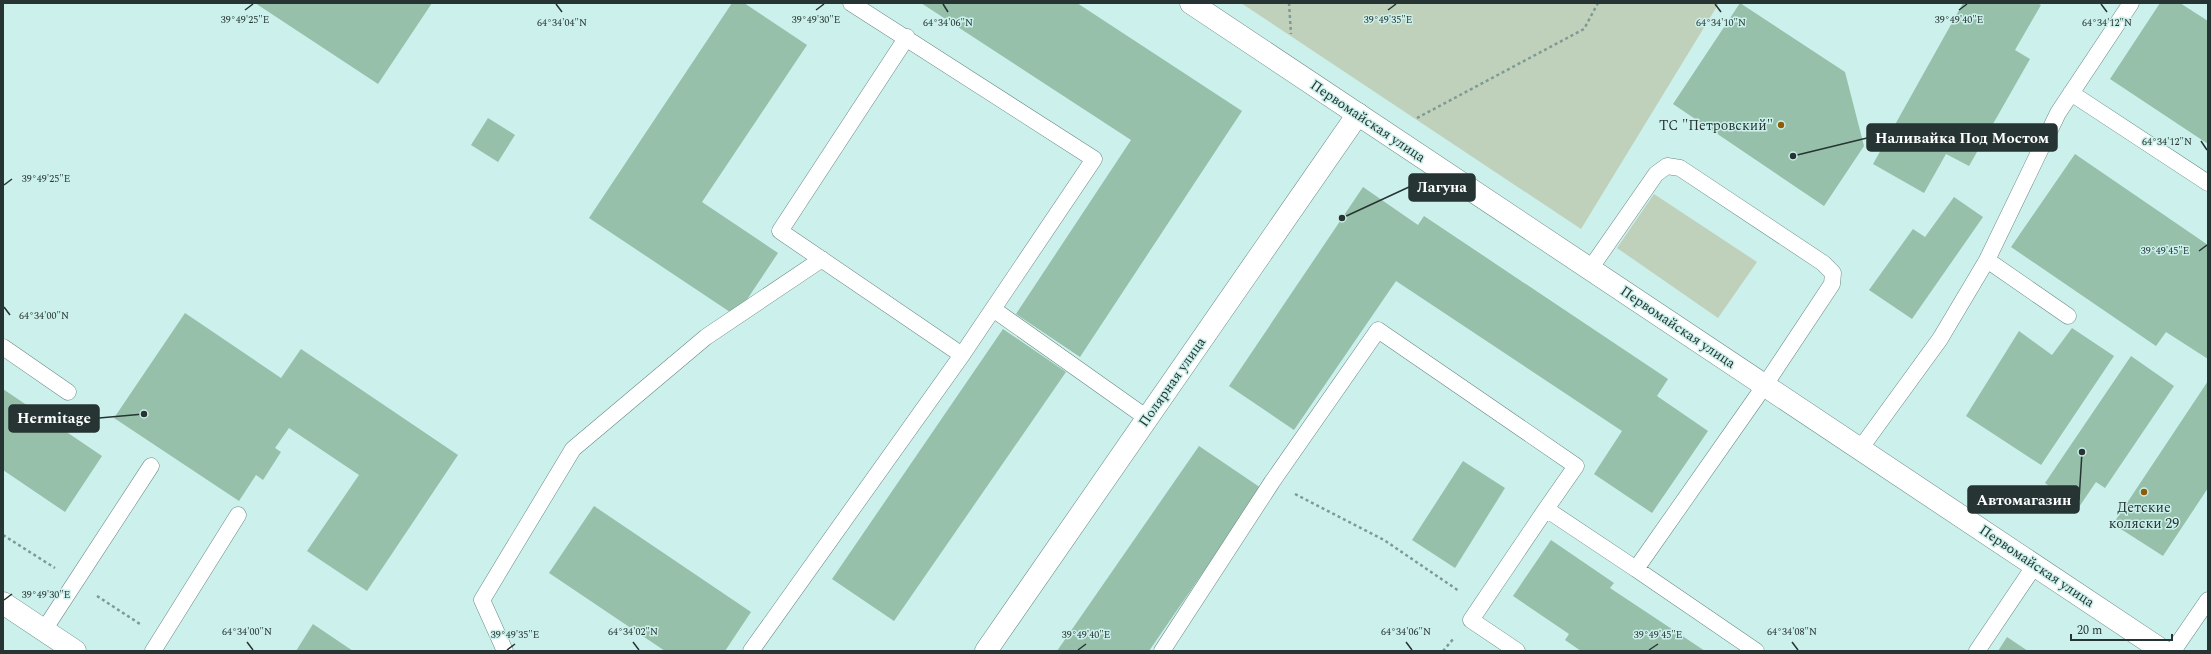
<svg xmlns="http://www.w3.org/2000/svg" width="2211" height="654" font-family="Spectral,serif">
<rect width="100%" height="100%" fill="#ccf0eb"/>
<path fill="#bfd1ba" d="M1241,3H1719L1581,229Z
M1654,194L1757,262L1718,318L1617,248Z"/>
<path fill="#96c0aa" d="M255,3H432L378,84Z
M732,3H744L807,45L702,202L778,253L736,316L589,218Z
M921,3H1077L1242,111L1080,357L1016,314L1131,140Z
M1740,3L1845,72L1864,146L1824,206L1673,104Z
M1963,3H2037L2041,5L2015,50L2030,59L1969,166L1946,154L1924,193L1873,164Z
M2160,3H2180L2208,21V144L2110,79Z
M488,118L515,135L498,162L471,145Z
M2075,154L2208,245V359L2166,332L2156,346L2011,247Z
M1363,187L1418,225L1424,216L1668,379L1657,396L1708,431L1652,513L1594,474L1622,431L1396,281L1294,430L1229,386Z
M1954,197L1983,217L1912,319L1869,290L1913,229L1925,237Z
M185,313L281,378L301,349L458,455L367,591L307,551L359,475L289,428L275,448L281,452L263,480L256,475L239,501L114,418Z
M2072,328L2114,356L2041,465L1966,416L2019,331L2052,355Z
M1003,329L1066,372L894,621L832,579Z
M2131,356L2174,386L2105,488L2096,482L2079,507L2045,483Z
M2208,381V488L2163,556L2113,524Z
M3,389L102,456L65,512L3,470Z
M1199,446L1261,488L1149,651H1057Z
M1463,461L1505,488L1455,568L1412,540Z
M594,506L751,612L725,651H665L549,573Z
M1551,540L1614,583L1610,588L1705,651H1581L1565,640L1569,634L1513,596Z
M313,624L353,651H296Z
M2007,637L2028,651H1998Z"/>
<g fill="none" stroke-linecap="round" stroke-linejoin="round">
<defs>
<path id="lane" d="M851,3L1094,159L962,355L780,231L907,37
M2071,93L2208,183
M1987,260L2068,316
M993,309L1147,418
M3,347L68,392
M1860,449L1940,339L1987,260L2058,113L2131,3
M1636,569L1756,651
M44,630L151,466
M153,651L238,515
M505,651L482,600L573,449L706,337L822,259
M751,651L962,355
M1162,651L1272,482L1378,330L1576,466L1546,509L1636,569L1765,385L1832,284L1833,273L1823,263L1680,168L1667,166L1656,174L1590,269
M1517,651L1471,620L1546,509
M1977,651L2035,565
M2173,651L2208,600"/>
<path id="street" d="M3,603L75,651
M986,651L1358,114"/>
<path id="secondary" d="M1191,3L2163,651"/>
</defs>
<use href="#lane" stroke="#698a86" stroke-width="17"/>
<use href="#street" stroke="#698a86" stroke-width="23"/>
<use href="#secondary" stroke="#698a86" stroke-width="23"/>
<path stroke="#7f9a96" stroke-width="2.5" stroke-dasharray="3 3" stroke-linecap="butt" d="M1289,3L1291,34
M1417,118L1584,29L1598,3
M1295,494L1384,540L1459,591
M3,535L55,568
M97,596L140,624
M1443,651L1454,638"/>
<use href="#lane" stroke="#fff" stroke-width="16"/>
<use href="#street" stroke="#fff" stroke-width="22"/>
<use href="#secondary" stroke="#fff" stroke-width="22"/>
</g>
<path fill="none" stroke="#263533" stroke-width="1.5" d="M556,4L562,12M943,4L948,12M1715,4L1721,12M2101,4L2107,12M245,10L253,4M816,10L824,4M1388,10L1396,4M1959,10L1967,4M2201,141L2207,150M4,185L12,179M2199,251L2207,245M4,307L10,315M4,600L12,594M247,642L253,650M633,642L639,650M1406,642L1412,650M1792,642L1798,650M507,650L515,644M1078,650L1086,644M1649,650L1658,644"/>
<g fill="#8e5b0a" stroke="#ccf0eb" stroke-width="1.5">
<circle cx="1781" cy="125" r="4"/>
<circle cx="2144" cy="492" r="4"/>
</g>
<g text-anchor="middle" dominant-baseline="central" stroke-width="3" stroke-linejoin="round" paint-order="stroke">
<g font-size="14" fill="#263533" stroke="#ccf0eb">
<text transform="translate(1368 121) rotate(34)">Первомайская улица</text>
<text transform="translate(1678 327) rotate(34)">Первомайская улица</text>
<text transform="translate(1172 382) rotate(-55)">Полярная улица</text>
<text transform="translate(2037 566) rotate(34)">Первомайская улица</text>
</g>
<g font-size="14" fill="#263533" stroke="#ccf0eb" text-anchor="end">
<text x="1773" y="125">ТС "Петровский"</text>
<text x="2144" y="507" text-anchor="middle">Детские<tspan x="2144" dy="16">коляски 29</tspan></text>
</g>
</g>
<g font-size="10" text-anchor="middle" fill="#263533" stroke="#ccf0eb" stroke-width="3" stroke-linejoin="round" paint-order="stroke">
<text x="245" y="23">39°49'25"E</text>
<text x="816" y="23">39°49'30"E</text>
<text x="1388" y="23">39°49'35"E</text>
<text x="1959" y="23">39°49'40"E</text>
<text x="562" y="26">64°34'04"N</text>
<text x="948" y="26">64°34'06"N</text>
<text x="2107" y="26">64°34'12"N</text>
<text x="1721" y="26">64°34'10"N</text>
<text x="2167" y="145">64°34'12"N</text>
<text x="46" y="182">39°49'25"E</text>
<text x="2165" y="254">39°49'45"E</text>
<text x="44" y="319">64°34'00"N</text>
<text x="46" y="598">39°49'30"E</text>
<text x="247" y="635">64°34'00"N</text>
<text x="633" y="635">64°34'02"N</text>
<text x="1406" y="635">64°34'06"N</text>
<text x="1792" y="635">64°34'08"N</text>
<text x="515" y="638">39°49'35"E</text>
<text x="1086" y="638">39°49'40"E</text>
<text x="1658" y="638">39°49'45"E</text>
</g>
<path fill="none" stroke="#263533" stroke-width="1.5" d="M1793 156L1867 138M1342 218L1409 187M144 414L99 418M2082 452L2079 500"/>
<g fill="#263533" stroke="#ccf0eb" stroke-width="1.5">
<circle cx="1793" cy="156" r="4"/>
<circle cx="1342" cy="218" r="4"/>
<circle cx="144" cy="414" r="4"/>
<circle cx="2082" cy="452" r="4"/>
</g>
<g fill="#263533" stroke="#263533" stroke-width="1.5">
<rect x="1867" y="124" width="190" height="27" rx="4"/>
<rect x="1409" y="174" width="66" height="27" rx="4"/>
<rect x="9" y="405" width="90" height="27" rx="4"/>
<rect x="1968" y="486" width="111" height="27" rx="4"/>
</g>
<g font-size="15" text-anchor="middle" font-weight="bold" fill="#fff">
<text x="1962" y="143">Наливайка Под Мостом</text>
<text x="1442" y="192">Лагуна</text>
<text x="54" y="423">Hermitage</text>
<text x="2024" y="505">Автомагазин</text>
</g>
<rect width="2211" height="654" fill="none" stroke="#263533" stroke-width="8"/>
<path d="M2071 634v6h101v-6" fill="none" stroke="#263533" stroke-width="2"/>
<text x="2077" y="634" font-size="12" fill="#263533" stroke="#ccf0eb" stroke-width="3" paint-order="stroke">20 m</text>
</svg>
